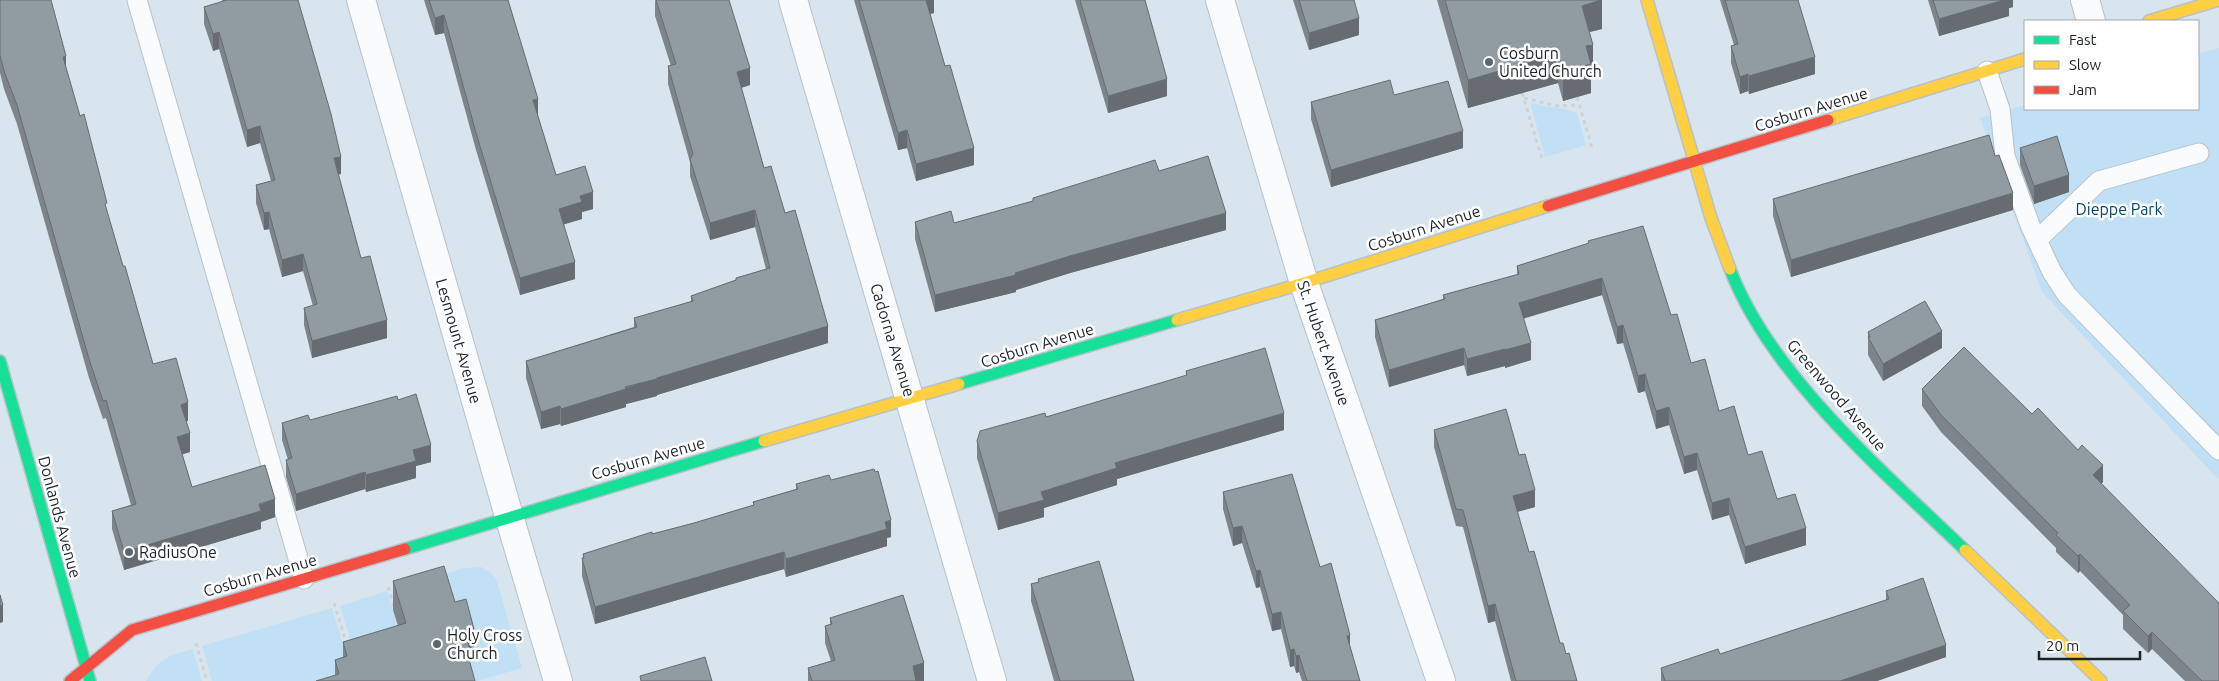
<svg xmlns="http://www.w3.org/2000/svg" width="2219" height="681" font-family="Ubuntu,sans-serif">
<rect width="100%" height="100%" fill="#d8e5ee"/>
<path fill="#c1dff5" d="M2219,48V480L2042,292L1980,118L2025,105V109H2198V54Z
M1532,103C1546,108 1565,107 1577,113L1586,145L1545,157L1531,106Z
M481,567L491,573L497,581L522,668L477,681H470L464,661L474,658L419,582L464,568Z
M387,591L414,681L358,665L340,606Z
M332,608L349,665L346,681H212L202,646Z
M193,649L202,681H146C159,657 169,656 193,649Z"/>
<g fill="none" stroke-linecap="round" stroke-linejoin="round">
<defs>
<path id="lane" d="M137,0L304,579
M1987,71L2000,109L2005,156L2030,225L2052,272L2067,295L2219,450
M2037,240L2099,181L2199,153"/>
<path id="street" d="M361,0L509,516L558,681
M793,0L992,681
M1220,0L1304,283L1441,681
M2085,0L2091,21"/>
<path id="fast" d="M1730,269C1770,375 1884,472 1965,550
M0,361L90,681
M959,384L1177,320
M405,549L764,441"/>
<path id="slow" d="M1647,0L1711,218L1730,269
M2149,21L2219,0
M1828,120L2025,59
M1177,320L1304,283L1548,206
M764,441L959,384
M1965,550L2101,681"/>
<path id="jam" d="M1548,206L1828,120
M70,681L132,630L405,549"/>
</defs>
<use href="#lane" stroke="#b7c1c9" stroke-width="21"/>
<use href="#street" stroke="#b7c1c9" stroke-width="30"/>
<use href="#fast" stroke="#b7c1c9" stroke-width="14"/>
<use href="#slow" stroke="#b7c1c9" stroke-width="14"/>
<use href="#jam" stroke="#b7c1c9" stroke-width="14"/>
<path stroke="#d0d3d6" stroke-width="3" stroke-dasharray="4 4" stroke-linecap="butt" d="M1522,93L1543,162
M1577,97L1592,148
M1524,98L1557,106L1579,105
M388,587L394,607
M334,603L347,645
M196,643L207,681"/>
<use href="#lane" stroke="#f9fbfc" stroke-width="19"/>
<use href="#street" stroke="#f9fbfc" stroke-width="28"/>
<use href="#fast" stroke="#16e098" stroke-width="11"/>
<use href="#slow" stroke="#ffcf43" stroke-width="11"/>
<use href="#jam" stroke="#f24e42" stroke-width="11"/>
</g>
<path fill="#7d858b" d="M0,0L66,69L107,212L153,364L188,421H186L190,452L182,454L192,487L275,517L261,522V529L124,570L112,529V511L131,505L106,418L103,419L89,378L17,124L4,89L0,73Z
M222,0H298L341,174H338L361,258L387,338L312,358L304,325V308L313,306L303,271L282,277L269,229L264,230L256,203V185L271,181L260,143L247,147L219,49L213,51L204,24V7L222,2Z
M424,0H508L538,116L556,175L593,209L582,212V219L563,224L575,279L520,295L476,150L444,33L435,35Z
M655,0L750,85L741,88L764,168L785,213L828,343L657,395V396L626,404V407L561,426L560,424L541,429L526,378V361L634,327V318L691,302V296L736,280V278L766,269L755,227L710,240L690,176V162L668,84V66H671L655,16Z
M854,0H934V13L930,14L974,165L916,181L907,148L898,150Z
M1075,0H1145L1167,96L1108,113Z
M1293,0H1354L1359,35L1309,50Z
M1437,0H1602V29L1589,32L1593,73L1591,74V93L1563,101L1558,83L1468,108Z
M1720,0H1798L1815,74L1749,94L1748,91L1740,94L1731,63V46L1734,45Z
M1928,0H2013V7L2009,8V16L1939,36Z
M1394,95L1463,148L1331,187L1311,119V102Z
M2020,148L2069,192L2034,204L2020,165Z
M1995,156L2013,210L1791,277L1773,216V199Z
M1159,171L1226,230L1070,273L1016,290V292L935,312L915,239V222L954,223L1033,201V198Z
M1588,241L1671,315L1691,363L1719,411L1806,545L1745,564L1729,515L1712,520L1697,470L1684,474L1669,425L1656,429L1645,391L1638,393L1623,343L1617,344L1602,295L1523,318L1531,360L1505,368V366L1467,376L1464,365L1389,387L1375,337V320L1443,299V295L1517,275V266L1588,244Z
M1868,332L1942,348L1883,381L1868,355Z
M1186,371L1284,430L1117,479V485L1044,508V517L998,530L977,458V441L1046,417L1186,376Z
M1922,389L2032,414L2103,482L2101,484L2219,681H2185L2152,649L2148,653L2123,629V615L2080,571L2078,573L2056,552V548L1941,432L1922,406Z
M398,400L431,462L416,466V478L366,492L365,489L296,511L286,477V460H288L282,440V423L310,420Z
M1434,430L1535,507L1517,512L1529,552L1560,643L1566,654L1577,681H1511L1495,621L1488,623L1463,527L1456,526L1434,447Z
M831,480L891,537L887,538V546L786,577L784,569L595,624L582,576V558H583V554L652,534L694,523L753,505V502L796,489V484Z
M1223,492L1320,567L1350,647L1360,681H1302L1299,672L1296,673L1294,666L1290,667L1281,629L1272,631L1260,587L1256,588L1242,543L1233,546L1223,509Z
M1038,579L1134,681H1054L1031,601V584L1038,582Z
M393,581L455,602L474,658L469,659L335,675V660L343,657V642L398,626L393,610Z
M1886,591L1946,657L1877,681H1661V668L1720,654L1886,600Z
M830,618L924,681H808V668L831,661L825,643V626L830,624Z"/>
<path fill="#666c71" d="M925,0H934V13L925,15Z
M1602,0V29L1582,34V6Z
M2004,0H2013V7L2009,8V16L1939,36V19Z
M444,15V33L435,35V18Z
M1359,18V35L1309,50V33Z
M219,32V49L213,51V34Z
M1593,45V73L1591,74V93L1563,101V72L1586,46Z
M1558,54V83L1468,108V80Z
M66,56V74L63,57Z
M1815,57V74L1749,94V76Z
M750,68V85L737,89V72Z
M1748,74V91L1740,94V77Z
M1167,79V96L1108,113V96Z
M538,99V116L533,117V100Z
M260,126V143L247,147V130Z
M907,130V148L898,150V133Z
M1463,131V148L1331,187V170Z
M974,148V165L916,181V164Z
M341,157V174L334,176V158Z
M2069,175V192L2034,204V186Z
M593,192V209L582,212V219L559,226V209L580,196Z
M2013,193V210L1791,277V260Z
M755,210V227L710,240V223Z
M269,212V229L264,230V213Z
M1226,213V230L1070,273L1016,290V292L935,312V295L1015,273L1070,256Z
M303,254V271L282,277V260Z
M575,262V279L520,295V278Z
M1602,278V295L1519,320V303Z
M387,320V338L312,358V341Z
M1623,325V343L1617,344V327Z
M828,326V343L657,395V396L626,404V407L561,426V409L657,378Z
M1942,331V348L1883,381V364Z
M1531,343V360L1505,368V350Z
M1464,348V365L1389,387V370Z
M1505,349V366L1467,376V359Z
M1645,374V391L1638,393V376Z
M188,402V421L181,423V405Z
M560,406V424L541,429V412Z
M1669,407V425L1656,429V411Z
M1284,413V430L1117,479V485L1044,508V517L998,530V513L1041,492L1115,463Z
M190,433V452L177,456V437Z
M431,445V462L416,466V478L366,492V475L413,450Z
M1697,453V470L1684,474V457Z
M2103,465V482L2093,492V475Z
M365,472V489L296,511V494Z
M1535,490V507L1513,513V496Z
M1729,498V515L1712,520V503Z
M275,499V517L261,522V529L124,570V552Z
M891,520V537L887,538V546L786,577V559Z
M1242,526V543L1233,546V528Z
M1806,528V545L1745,564V547Z
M784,552V569L595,624V607Z
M2080,554V571L2078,573V556Z
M1260,570V587L1256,588V571Z
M1495,604V621L1488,623V606Z
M3,605V622L0,623V606Z
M1281,612V629L1272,631V614Z
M474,629V658L469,660V647L464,632Z
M2152,632V649L2148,653V636Z
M1350,635V652L1347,636Z
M1946,645V657L1877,681H1840Z
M1294,649V666L1290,667V650Z
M1299,655V672L1296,673V656Z
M924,663V681H913V666Z"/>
<path fill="#919ba2" stroke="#666c71" d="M0,0H51L66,56L63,57L80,116L84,114L107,203L105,204L123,266H125L153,364L176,358L188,402L181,405L190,433L177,437L192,487L265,465L275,499L259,504L261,511L124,552L112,511L136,504L106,400L103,401L89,359L17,105L4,71L0,55Z
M227,0H298L331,114L341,157L334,158L361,258L370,256L387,320L312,341L304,308L317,304L303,254L282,260L269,212L264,213L256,185L275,180L260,126L247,130L219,32L213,34L204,7Z
M429,0H508L538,99L533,100L556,175L585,166L593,192L580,196L582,202L559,209L575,262L520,278L476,133L444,15L435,18Z
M656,0H729L750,68L737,72L764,168L771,166L785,213L795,210L828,326L657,378V379L625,387L626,389L561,409L560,406L541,412L526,361L637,327L634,318L693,301L691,296L736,280V278L770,268L755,210L710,223L690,159L693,154L668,66L676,64Z
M859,0H926L945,66L950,65L974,148L916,164L907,130L898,133Z
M1080,0H1145L1167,79L1108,96Z
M1299,0H1354L1359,18L1309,33Z
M1445,0H1601L1582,6L1593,45L1586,46L1591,64L1563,72L1558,54L1468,80Z
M1725,0H1798L1815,57L1749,76L1748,74L1740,77L1731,46L1738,44Z
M1933,0H2004L1939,19Z
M1390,80L1394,95L1448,81L1463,131L1331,170L1311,102Z
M1989,135L1995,156L1999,155L2013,193L1791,260L1773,199Z
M2057,136L2069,175L2034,186L2020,148Z
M1208,156L1226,213L1070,256L1015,273L1016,275L935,295L915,222L951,211L954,223L1033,201V198L1155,160L1159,171Z
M1643,226L1671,315L1677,314L1691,363L1705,359L1719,411L1734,406L1748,455L1762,451L1777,499L1795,494L1806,528L1745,547L1729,498L1712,503L1697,453L1684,457L1669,407L1656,411L1645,374L1638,376L1623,325L1617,327L1602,278L1519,303L1531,343L1505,350V349L1467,359L1464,348L1389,370L1375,320L1445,299L1443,295L1519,274L1517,266L1589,243L1588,241Z
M1925,301L1942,331L1883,364L1868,337H1870L1868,332Z
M1964,347L2032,414L2038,408L2078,450L2082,445L2103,465L2093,475L2219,603V681H2202L2152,632L2148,636L2123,611L2130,605L2080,554L2078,556L2056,535L2058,533L1941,415L1922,389Z
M1265,348L1284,413L1115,463L1117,468L1041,492L1044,500L998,513L977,441L980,431L1045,413L1046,417L1187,375L1186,371Z
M416,394L431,445L413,450L416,461L366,475L365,472L296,494L286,460L292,458L282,423L308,415L310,420L397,396L398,400Z
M1506,409L1519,455L1525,454L1535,490L1513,496L1529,552L1534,551L1560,643H1563L1566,654L1569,653L1577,681H1516L1495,604L1488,606L1463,510L1456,509L1434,430Z
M874,469L875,472L878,471L891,520L885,522L887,529L786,559L784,552L595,607L582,558H584L583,554L652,532V534L694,523L754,505L753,502L798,489L796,484L829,475L831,480Z
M1292,474L1320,567L1331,563L1350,635L1347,636L1360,681H1307L1299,655L1296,656L1294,649L1290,650L1281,612L1272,614L1260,570L1256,571L1242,526L1233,528L1223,492Z
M1099,561L1134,681H1060L1031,584L1039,582L1038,579Z
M444,566L455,602L466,599L474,629L464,632L469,647L466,648L475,681H316L339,674L335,660L347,656L343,642L406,623L393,581Z
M1923,578L1946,645L1840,681H1665L1661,668L1718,649L1720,654L1889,599L1886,591Z
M0,595L3,605L0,606Z
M903,595L924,663L913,666L916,681H812L808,668L835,660L825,626L832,624L830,618Z
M705,657L712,681H641L640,676Z"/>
<g fill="#5c676f" stroke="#fff" stroke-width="2">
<circle cx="1489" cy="62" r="5"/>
<circle cx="129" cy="552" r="5"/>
<circle cx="437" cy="644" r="5"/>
</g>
<g text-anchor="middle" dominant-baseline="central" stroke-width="5" stroke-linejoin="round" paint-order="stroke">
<g font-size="16" fill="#1a232a" stroke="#fff" text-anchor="start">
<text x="1499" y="53">Cosburn<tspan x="1499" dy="18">United Church</tspan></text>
<text x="139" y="552">RadiusOne</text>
<text x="447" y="635">Holy Cross<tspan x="447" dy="18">Church</tspan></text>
</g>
<g font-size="16" fill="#1a232a" stroke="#fff">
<text transform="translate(1811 109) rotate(-17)">Cosburn Avenue</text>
<text transform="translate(1424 228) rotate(-18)">Cosburn Avenue</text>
<text transform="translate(893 340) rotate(73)">Cadorna Avenue</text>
<text transform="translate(459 341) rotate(74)">Lesmount Avenue</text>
<text transform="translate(1324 343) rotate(71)">St. Hubert Avenue</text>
<text transform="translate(1037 345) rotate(-17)">Cosburn Avenue</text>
<text transform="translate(1837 395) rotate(49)">Greenwood Avenue</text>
<text transform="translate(648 458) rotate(-16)">Cosburn Avenue</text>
<text transform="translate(60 517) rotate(75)">Donlands Avenue</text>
<text transform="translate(260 575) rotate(-16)">Cosburn Avenue</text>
</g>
<g font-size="16" fill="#00486c" stroke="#fff">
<text x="2119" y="209">Dieppe Park</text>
</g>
</g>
<rect x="2024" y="20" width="175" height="90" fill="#ffffff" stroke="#a3a7aa"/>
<rect x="2034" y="36" width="25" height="8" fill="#16e098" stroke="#a3a7aa"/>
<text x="2069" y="45" font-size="15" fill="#1a232a">Fast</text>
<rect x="2034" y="61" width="25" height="8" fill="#ffcf43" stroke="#a3a7aa"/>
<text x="2069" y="70" font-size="15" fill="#1a232a">Slow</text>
<rect x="2034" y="86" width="25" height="8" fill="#f24e42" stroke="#a3a7aa"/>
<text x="2069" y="95" font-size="15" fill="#1a232a">Jam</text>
<path d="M2039 651v8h101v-8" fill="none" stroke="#1a232a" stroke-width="2.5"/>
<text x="2046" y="651" font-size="15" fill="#1a232a" stroke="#ffffff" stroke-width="4" paint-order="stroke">20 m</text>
</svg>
